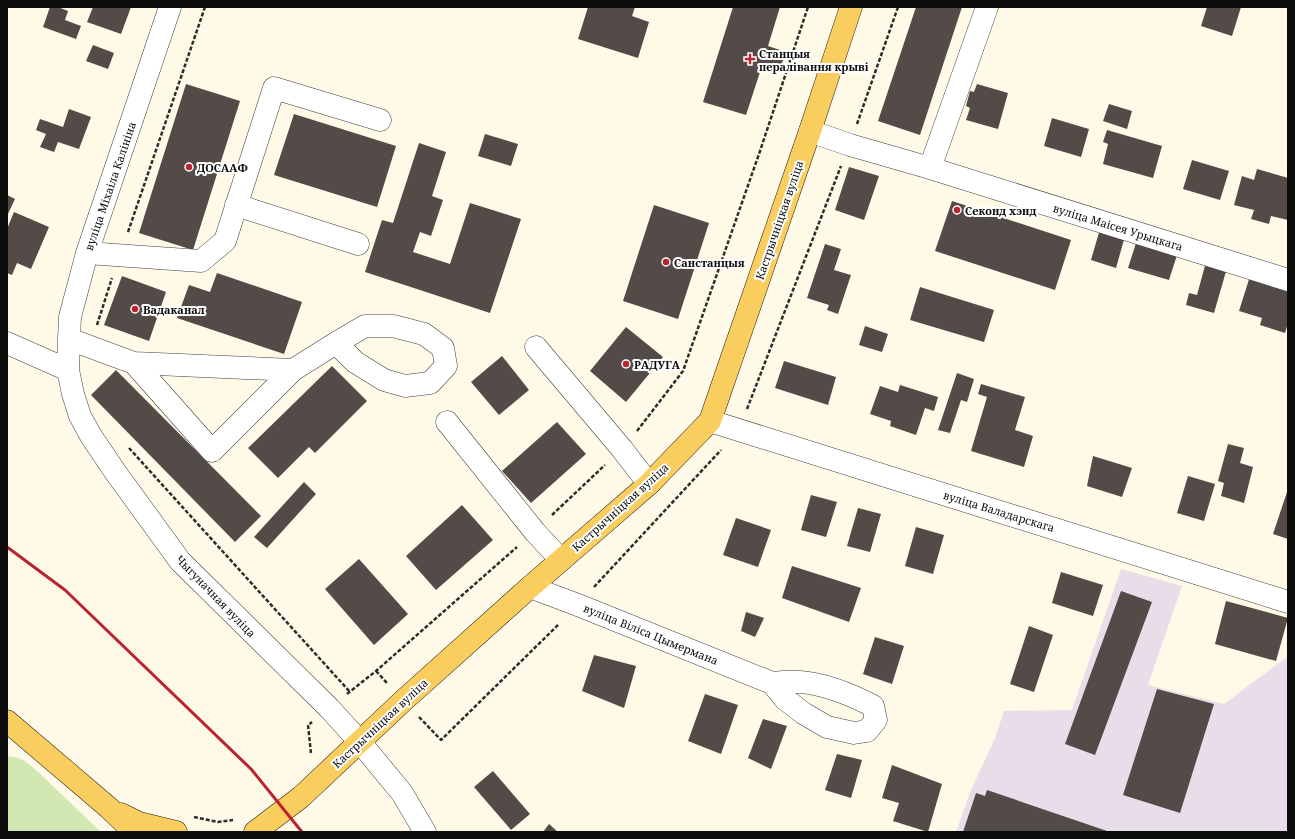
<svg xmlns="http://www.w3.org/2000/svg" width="1295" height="839" font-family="'Noto Serif',serif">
<rect width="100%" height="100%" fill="#fffae8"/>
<path fill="#e8deea" d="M1121,569L1182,586L1148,685L1224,704L1288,656V832H956L971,790L995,738L1004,711L1072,710Z"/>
<path fill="#d1e8b3" d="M7,756L15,757L25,761L37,771L101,832H7Z"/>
<path fill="#534b47" d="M50,7H58L68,11L65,20L81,26L76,39L43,27Z
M93,7H131L121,34L87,22Z
M588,7H635L632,16L649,22L638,58L578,39Z
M733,7H780L768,46L786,52L779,71L762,66L746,115L703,102Z
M916,7H962L920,135L878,121Z
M1207,7H1241L1232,36L1201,26Z
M93,45L114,53L108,69L86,61Z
M186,84L240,101L193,250L139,233Z
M977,84L1008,93L998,129L966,120L970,108L966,106L970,91L974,92Z
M1109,104L1132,111L1127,129L1103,121Z
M69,109L91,117L79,149L58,142L54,152L40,147L46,134L36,130L40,119L63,127Z
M294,114L396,146L377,207L274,175Z
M1052,118L1089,129L1081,157L1044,146Z
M1107,130L1162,146L1153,178L1103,164L1108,144L1103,142Z
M485,134L518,144L511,166L478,156Z
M419,143L446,152L432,196L443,200L431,236L420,232L413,252L450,264L470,203L521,219L490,313L365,272L382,220L393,223Z
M1192,160L1229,171L1220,200L1183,189Z
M849,167L879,176L864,220L835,210Z
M1257,169L1288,178V220L1271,216L1269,224L1251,219L1254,210L1234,205L1242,176L1254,180Z
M7,195L15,199L7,216Z
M952,201L1071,240L1055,290L935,251Z
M654,205L709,223L678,319L623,301Z
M14,212L49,227L31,269L17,263L12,275L7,273V229Z
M1100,229L1125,236L1116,268L1091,260Z
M1137,240L1178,252L1169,280L1128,268Z
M825,244L841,249L834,270L851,275L838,314L827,310L829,305L807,298Z
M1206,262L1227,268L1214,313L1186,305L1189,293L1197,295Z
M217,273L302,302L284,354L177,318L189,285L210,292Z
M122,276L166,292L149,341L104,325Z
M1250,276L1288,287V323L1285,333L1260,325L1262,318L1239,311Z
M920,287L994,310L984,342L910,320Z
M865,326L888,334L882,352L859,345Z
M626,327L663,357L626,402L590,371Z
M502,356L529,390L499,415L471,382Z
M784,361L836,377L828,405L775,388Z
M332,366L367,401L315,453L309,447L278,478L248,448Z
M116,370L261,516L235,542L91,395Z
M957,373L974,379L967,402L961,400L950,433L938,430Z
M981,384L1025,397L1015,430L1033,436L1024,467L971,451L987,397L978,394Z
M900,385L938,397L934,411L925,408L916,435L890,426L891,421L870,414L880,386L898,392Z
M557,422L586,454L531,503L502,471Z
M1228,444L1244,448L1240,463L1253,467L1244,503L1221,496L1224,483L1218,481Z
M1093,456L1132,468L1122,497L1087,486Z
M1188,476L1215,484L1204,521L1177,513Z
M304,482L316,494L267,548L254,537Z
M1288,489V539L1273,534Z
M811,495L837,502L826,537L801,530Z
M462,505L493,540L436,590L406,556Z
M858,508L881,514L870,552L847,546Z
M736,518L771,530L758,567L723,555Z
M916,527L944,535L933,574L905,566Z
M359,559L408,614L374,645L325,589Z
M792,566L861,588L849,622L782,598Z
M1061,572L1103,585L1093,616L1052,603Z
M1121,591L1152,602L1095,755L1065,744Z
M1226,601L1288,618L1276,661L1215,644Z
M746,612L764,618L755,637L741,631Z
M1029,626L1053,635L1034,692L1010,684Z
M875,637L904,646L892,684L863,674Z
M594,655L636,666L624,708L582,691Z
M1157,689L1214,704L1180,813L1123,795Z
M705,694L738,705L721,754L688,741Z
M763,719L787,726L771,769L748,758Z
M837,754L862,760L851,798L825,790Z
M892,765L942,784L928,832L893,821L899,803L882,798Z
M493,771L530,814L511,830L474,787Z
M987,790L1110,832H963L976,793L985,796Z
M549,824L558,832H543Z"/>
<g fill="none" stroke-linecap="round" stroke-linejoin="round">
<defs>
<path id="minor" d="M170,7L87,253L70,317L69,339L68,370L73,394L80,416L91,436L116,473L180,561L329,708L360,742L402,793L425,832
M810,131L850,145L930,168L1288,280
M930,168L987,7
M236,205L358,244
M87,253L201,261L225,241L274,88L380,120
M69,339L134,363L293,370L336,343L365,326H393L424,334L443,348L446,366L430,383L405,386L384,380L355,362L336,343
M7,343L68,370
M536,347L622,449L649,484
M134,363L212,451L293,370
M710,421L1288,602
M447,422L535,532L561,560
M530,587L578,605L772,683C781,682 791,681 800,682C826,684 850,694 873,706L876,720L867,731L854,733L827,727L803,713L785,699L772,683"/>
<path id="major" d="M7,721L109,808L134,832
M121,814L139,823L176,832
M255,832L301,797L404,700L530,587L649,484L710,421L810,131L851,7"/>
</defs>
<use href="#minor" stroke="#3e3e3e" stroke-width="23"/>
<use href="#major" stroke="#1c1c1c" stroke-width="23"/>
<path stroke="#2d2d2d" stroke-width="2.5" stroke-dasharray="4 2" stroke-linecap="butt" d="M857,124L898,7
M128,232L205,7
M97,325L112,278
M747,409L841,166
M637,431L683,371L759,154L808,7
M129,448L350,692
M552,515L605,465
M594,587L721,450
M376,671L387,683
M347,694L376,671L517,547
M419,717L441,740L559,624
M311,753L308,725L312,722
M194,817L218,822L233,820"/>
<use href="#minor" stroke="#fff" stroke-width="22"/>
<use href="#major" stroke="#face5e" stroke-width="22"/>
<path stroke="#ba2330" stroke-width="3" d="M7,547L65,590L251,769L302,832"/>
</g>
<g fill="#ba2330" stroke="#fff" stroke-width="1.5">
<path d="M748 53h4v4h4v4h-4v4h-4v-4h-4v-4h4z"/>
<circle cx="189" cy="167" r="4"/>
<circle cx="957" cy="210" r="4"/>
<circle cx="666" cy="262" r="4"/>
<circle cx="135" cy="309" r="4"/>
<circle cx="626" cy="364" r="4"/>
</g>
<g text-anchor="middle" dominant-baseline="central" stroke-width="4" stroke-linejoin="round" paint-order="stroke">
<g font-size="11" font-weight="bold" fill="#0b0b0b" stroke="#fff" text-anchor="start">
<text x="759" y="53">Станцыя<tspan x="759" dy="13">пералівання крыві</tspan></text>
<text x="197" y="167">ДОСААФ</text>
<text x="965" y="210">Секонд хэнд</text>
<text x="674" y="262">Санстанцыя</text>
<text x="143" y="309">Вадаканал</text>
<text x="634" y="364">РАДУГА</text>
</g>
<g font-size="11" fill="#0b0b0b" stroke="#fff">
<text transform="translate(110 186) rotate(-71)">вуліца Міхаіла Калініна</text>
<text transform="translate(779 220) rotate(-71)">Кастрычніцкая вуліца</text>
<text transform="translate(1118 227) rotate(17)">вуліца Маісея Урыцкага</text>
<text transform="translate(620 507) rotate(-42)">Кастрычніцкая вуліца</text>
<text transform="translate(999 511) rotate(17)">вуліца Валадарскага</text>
<text transform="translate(216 596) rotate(46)">Чыгуначная вуліца</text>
<text transform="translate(651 634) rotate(22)">вуліца Віліса Цымермана</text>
<text transform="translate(380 723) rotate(-43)">Кастрычніцкая вуліца</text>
</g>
</g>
<rect width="1295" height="839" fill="none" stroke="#0b0b0b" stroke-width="16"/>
</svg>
